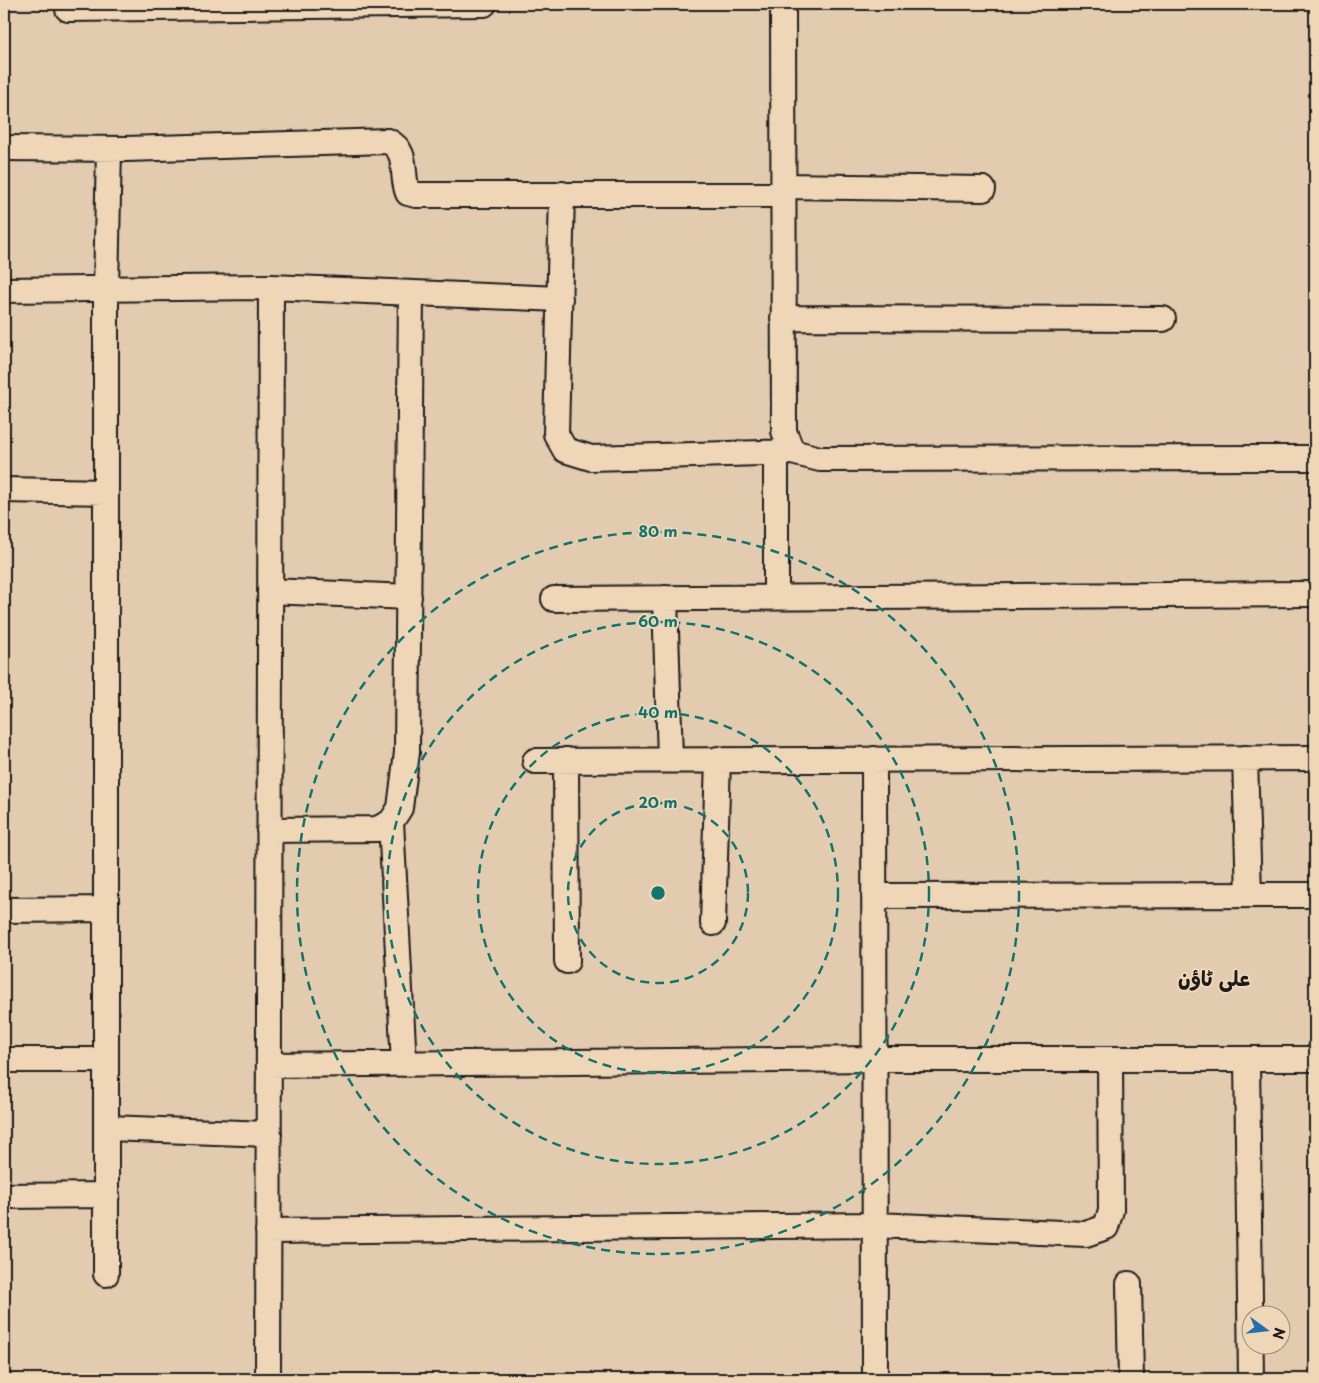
<svg xmlns="http://www.w3.org/2000/svg" width="1319" height="1383" font-family="'Playpen Sans','Playpen Sans Arabic',sans-serif">
<rect width="100%" height="100%" fill="#e2cbae"/>
<filter id="ink" filterUnits="userSpaceOnUse"><feTurbulence type="fractalNoise" baseFrequency=".02" numOctaves="2"/><feDisplacementMap in="SourceGraphic" scale="10" xChannelSelector="R" yChannelSelector="G"/><feConvolveMatrix kernelMatrix="1 2 1 2 8 2 1 2 1" color-interpolation-filters="sRGB"/></filter>
<g filter="url(#ink)">
<g fill="none" stroke-linecap="round" stroke-linejoin="round">
<defs>
<path id="minor" d="M783,4L784,431L792,452
M68,9L484,4
M4,148L126,149L388,141C410,152 400,174 408,193L416,195H783
M784,186L983,189
M562,194L556,434L565,450L591,458L792,452L820,459L1315,458
M4,290L271,287L560,299
M783,318L1163,319
M4,490L106,492
M270,591L409,597
M776,597V452
M665,598L670,759
M554,599L1315,594
M1245,758L1249,895
M874,759L875,1379
M566,760L567,961
M535,761L1315,758
M269,830L377,829L391,822
M874,896L1315,895
M4,910L106,909
M713,923L718,759
M1247,1059L1251,1379
M4,1060H106
M404,1064L391,822L400,808L407,752L411,293
M269,1065L874,1059H1315
M107,1128L269,1134
M4,1196L107,1195
M268,1231L875,1225L1086,1234L1106,1227L1111,1210L1110,1059
M106,1274V289L109,149
M1129,1284L1131,1379
M268,1379L271,287"/>
</defs>
<use href="#minor" stroke="#1c1c1c" stroke-width="28"/>
<use href="#minor" stroke="#efd6b7" stroke-width="24"/>
</g>
</g>
<g fill="none" stroke="#0f766e" stroke-width="2.5" stroke-dasharray="9 6">
<circle cx="658" cy="893" r="90"/>
<circle cx="658" cy="893" r="180"/>
<circle cx="658" cy="893" r="271"/>
<circle cx="658" cy="893" r="361"/>
</g>
<g text-anchor="middle" dominant-baseline="central" stroke-width="4" stroke-linejoin="round" paint-order="stroke">
<g font-size="20" font-weight="bold" fill="#1c1c1c" stroke="#efd6b7">
<text x="1214" y="978">علی ٹاؤن</text>
</g>
</g>
<circle cx="658" cy="893" r="8" fill="#0f766e" stroke="#efd6b7" stroke-width="2.5"/>
<g font-size="15" text-anchor="middle" font-weight="bold" fill="#0f766e" stroke="#efd6b7" stroke-width="4" stroke-linejoin="round" paint-order="stroke">
<text x="658" y="537">80 m</text>
<text x="658" y="627">60 m</text>
<text x="658" y="718">40 m</text>
<text x="658" y="808">20 m</text>
</g>
<rect width="1319" height="1383" fill="none" stroke="#efd6b7" stroke-width="20"/>
<rect x="10" y="10" width="1299" height="1363" fill="none" stroke="#1c1c1c" stroke-width="2" filter="url(#ink)"/>
<g transform="translate(1266 1330) rotate(105)"><circle r="24" fill="#efd6b7" stroke="#9b8c79"/>
<path d="M0-4L9 19L0 12L-9 19Z" fill="#1f6fb2"/>
<text y="-8" font-size="14" font-weight="bold" text-anchor="middle" fill="#1c1c1c">N</text>
</g>
</svg>
